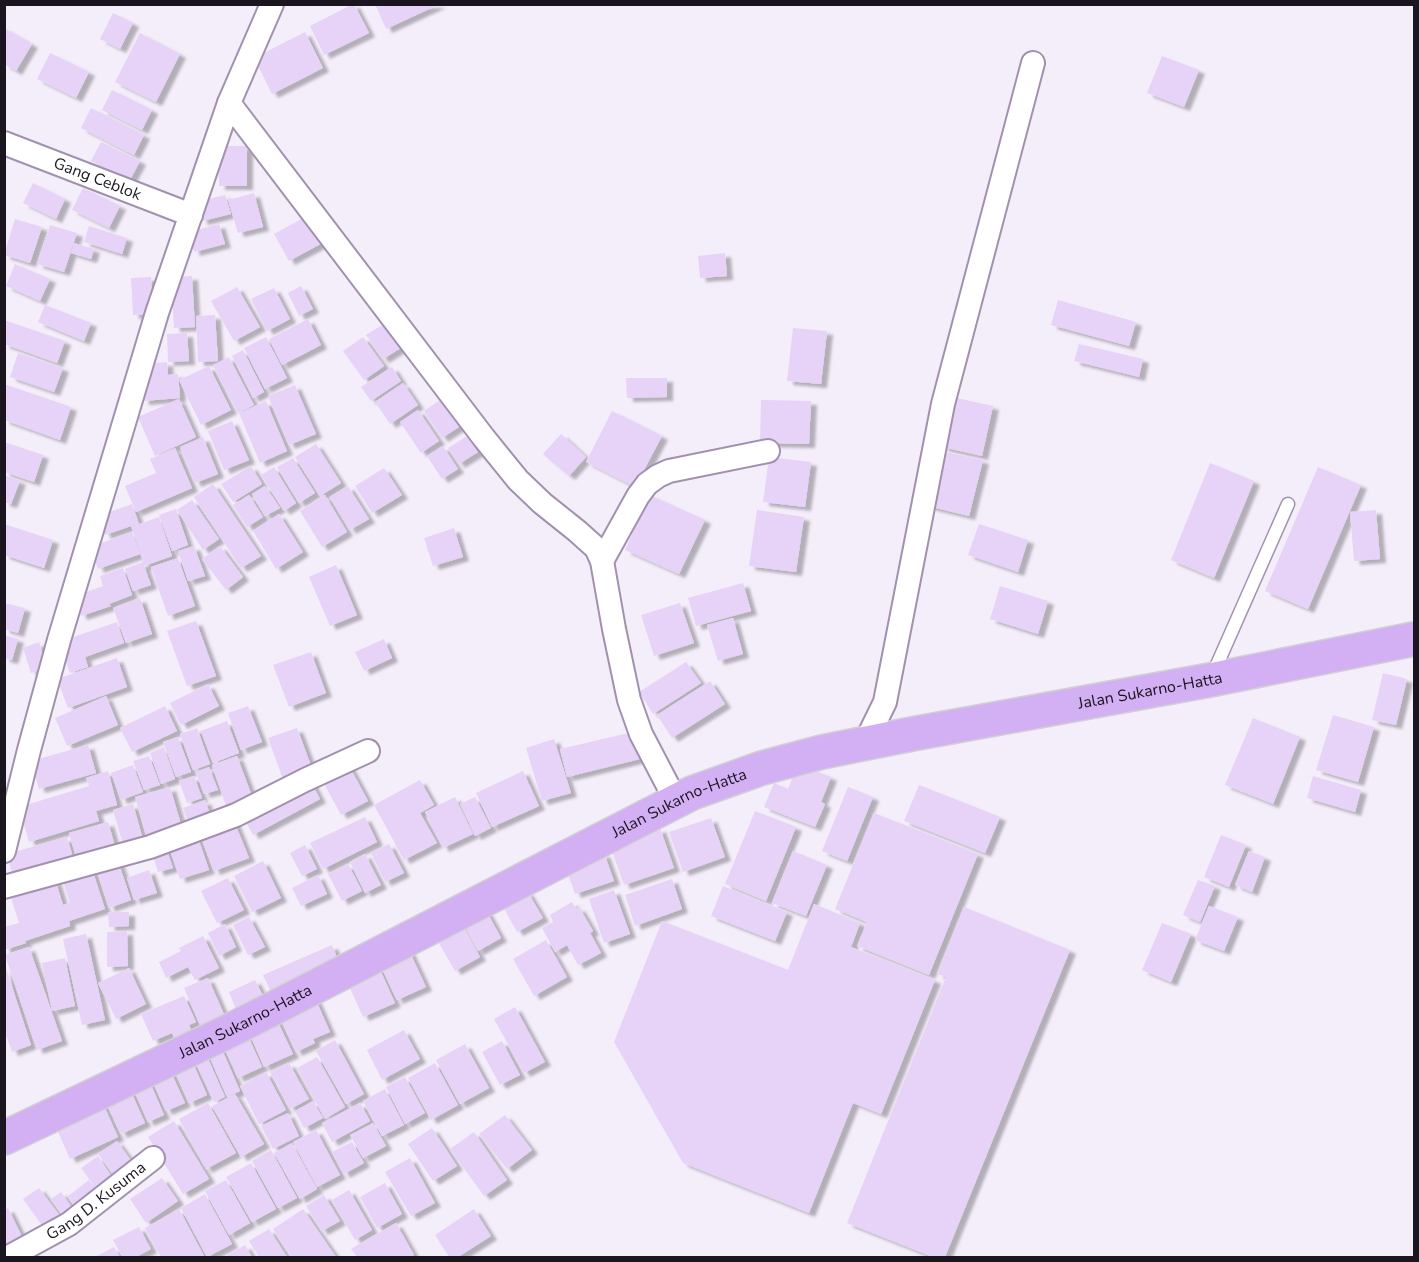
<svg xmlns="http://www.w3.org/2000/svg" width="1419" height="1262" font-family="'Nunito Sans',sans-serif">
<defs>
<filter id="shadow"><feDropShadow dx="6" dy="4" stdDeviation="1.5" flood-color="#0004"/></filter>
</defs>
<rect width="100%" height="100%" fill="#f4eefa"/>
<path fill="#e6d3f7" filter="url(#shadow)" d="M353,4H354L369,33L324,55L310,26Z
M375,4H440L386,29Z
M113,13L133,23L120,49L100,39Z
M4,28L32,44L16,71L4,64Z
M305,32L323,68L272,94L254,58Z
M140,33L180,54L156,102L115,82Z
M50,53L89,72L76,98L37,79Z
M1162,56L1199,70L1184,107L1147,93Z
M112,90L152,110L142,130L102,110Z
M91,108L144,135L134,155L81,128Z
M101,142L140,161L130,180L91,161Z
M219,146H247V186H219Z
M33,183L65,199L56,219L23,203Z
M83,188L120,206L109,228L72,210Z
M254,193L263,227L238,233L228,200Z
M225,195L231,214L202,221L197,202Z
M309,215L324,242L289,261L274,234Z
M15,219L42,227L30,263L4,255Z
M219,224L225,244L194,252L189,232Z
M50,225L77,233L64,272L37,264Z
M89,226L127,238L122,254L84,242Z
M74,243L94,249L91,259L71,253Z
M725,253L727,276L700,278L698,256Z
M15,264L50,279L40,301L6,286Z
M192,276L195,327L174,328L171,277Z
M151,277L153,314L133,315L131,278Z
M301,286L313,309L299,316L288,293Z
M237,287L260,327L234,341L211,301Z
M274,288L290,319L267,331L251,299Z
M1058,300L1136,322L1129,346L1051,325Z
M45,305L91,323L84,341L38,322Z
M215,315L218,361L198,362L196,316Z
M308,319L321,345L282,365L269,339Z
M4,320L65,341L57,363L4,344Z
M387,322L404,346L383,359L366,335Z
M793,328L827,331L821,384L787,381Z
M187,333L189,361L168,362L167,334Z
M266,337L287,378L265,389L244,348Z
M363,337L384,366L364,380L343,351Z
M1079,344L1143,359L1139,377L1074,361Z
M243,350L264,392L253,398L232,356Z
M18,353L63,368L54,392L10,377Z
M229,357L254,405L238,413L213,365Z
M167,362L168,375L178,374L180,398L143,401L141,378L144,364Z
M209,366L231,410L201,425L179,380Z
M392,367L401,381L371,401L361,387Z
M626,378H667V397L627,398Z
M403,383L418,405L390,424L375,402Z
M4,384L71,407L60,440L4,420Z
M295,385L316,434L289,445L268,396Z
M446,396L465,423L442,438L424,411Z
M952,397L993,406L982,456L942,447Z
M179,399L196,437L155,456L138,417Z
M761,400L811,401L809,444L760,443Z
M266,401L287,451L260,463L239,413Z
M418,410L439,441L421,453L400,422Z
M612,411L662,436L635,487L586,462Z
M232,421L249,460L224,470L208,431Z
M561,434L586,457L569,476L543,454Z
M467,436L478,452L459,464L448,448Z
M203,437L218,474L195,483L180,447Z
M4,442L43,455L34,482L4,472Z
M316,444L341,483L320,496L295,457Z
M443,446L458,469L442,479L427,456Z
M175,448L192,488L136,512L125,486L156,473L150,459Z
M941,451L983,460L969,516L928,506Z
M769,457L811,462L805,507L763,502Z
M293,458L315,493L299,503L277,467Z
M1210,463L1254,481L1214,578L1171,560Z
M251,466L262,484L233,502L221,484Z
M274,467L296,503L284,511L261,475Z
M1318,467L1361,485L1308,609L1265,591Z
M384,468L402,495L372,513L355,486Z
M4,475L20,481L11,504L4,502Z
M213,484L261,556L241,568L194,497Z
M265,486L280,508L265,516L252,494Z
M348,486L369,519L350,530L330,497Z
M249,495L263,517L247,527L233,505Z
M325,495L347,532L322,547L300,511Z
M650,495L705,520L679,574L625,550Z
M192,500L219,539L203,550L177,510Z
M132,504L139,524L159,517L172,556L144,566L151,585L133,591L125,569L143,562L131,526L105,535L99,516Z
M176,509L188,545L172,551L159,515Z
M757,510L804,517L796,572L749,566Z
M1376,510L1380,559L1354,561L1350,512Z
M279,514L303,552L276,569L253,531Z
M4,524L53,540L44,568L4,555Z
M979,524L1028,540L1018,572L968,555Z
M454,528L463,557L433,566L424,538Z
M132,532L140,554L98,569L90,547Z
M194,546L205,576L188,581L178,551Z
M220,546L243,577L226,590L202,559Z
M178,558L195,606L168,616L151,567Z
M336,565L357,615L330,626L309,577Z
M123,568L132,595L109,604L111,606L81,616L75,596L103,586L100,576Z
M743,583L751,611L696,626L688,598Z
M1000,586L1048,601L1038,634L990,619Z
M140,598L152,634L126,643L113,608Z
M4,603L25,608L18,633L4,629Z
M680,603L694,643L654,656L641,615Z
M733,618L743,654L718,661L707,625Z
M196,621L216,676L187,686L167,631Z
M117,622L124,643L85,657L88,667L70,673L59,642Z
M4,635L18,639L12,660L4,658Z
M384,639L392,658L364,671L355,652Z
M39,642L47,667L31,673L23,648Z
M311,652L326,693L289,707L273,665Z
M117,658L127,687L68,708L57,679Z
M686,662L701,683L653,714L639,692Z
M1383,673L1407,679L1396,725L1372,720Z
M710,681L725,704L672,738L657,715Z
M208,684L219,706L181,725L170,703Z
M106,696L118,725L67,746L55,718Z
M165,706L177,731L132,752L120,728Z
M248,706L262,742L241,750L228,713Z
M1333,715L1374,727L1358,782L1316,770Z
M1253,718L1300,737L1273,804L1225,785Z
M227,721L239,753L213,763L201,731Z
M197,728L210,764L193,770L180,734Z
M297,728L313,771L284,782L268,738Z
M637,731L644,758L567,777L560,749Z
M178,737L191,772L176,777L163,742Z
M554,739L571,793L542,801L526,748Z
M88,745L96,773L39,789L31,761Z
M164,747L175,779L161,784L150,753Z
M149,756L160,785L144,790L133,761Z
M237,756L253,799L227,809L212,765Z
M348,764L368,801L341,815L321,778Z
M798,764L831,777L821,802L825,804L815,827L764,807L774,783L788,789Z
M133,765L143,792L121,800L111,773Z
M209,767L218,790L204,794L196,772Z
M108,771L117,805L96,811L99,821L29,842L19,807L89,786L86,778Z
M523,771L539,806L492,827L476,793Z
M194,776L202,798L187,803L179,781Z
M1313,776L1361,790L1355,812L1307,798Z
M310,780L320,799L253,835L243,817Z
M420,780L434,805L420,813L437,843L404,860L374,805Z
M919,785L1000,817L985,853L904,821Z
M170,787L183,831L148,842L135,797Z
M848,787L873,797L847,861L822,851Z
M455,797L473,834L443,848L425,812Z
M475,797L491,828L475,836L460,804Z
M205,800L212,820L190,827L183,808Z
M133,804L144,843L124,848L113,810Z
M755,811L796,827L766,901L725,884Z
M874,813L978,854L929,975L857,946L867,922L835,909Z
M365,817L377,842L323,869L310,843Z
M711,818L725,857L683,872L669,832Z
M234,821L249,858L214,871L200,835Z
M108,822L117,853L78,864L69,833Z
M660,828L674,868L624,885L610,846Z
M197,835L209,870L180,879L168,845Z
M1221,835L1246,845L1229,887L1204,877Z
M67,837L75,864L14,881L7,854Z
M389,844L404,873L385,882L371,853Z
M165,845L173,868L158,872L151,850Z
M305,845L317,869L302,876L290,853Z
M793,851L827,865L806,916L772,903Z
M1249,851L1265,857L1252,892L1235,885Z
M604,853L614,881L575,894L565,866Z
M365,854L381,885L365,893L350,862Z
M118,861L131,900L109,908L96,868Z
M263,861L281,898L252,912L234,876Z
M348,864L362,891L342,901L328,874Z
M92,869L105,909L69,921L70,926L25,941L26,943L4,950V927L19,923L11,898L33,891L55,879L63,905L70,903L62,878Z
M149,870L157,893L134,900L127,878Z
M318,875L327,894L301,906L292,888Z
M228,878L244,910L217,923L201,891Z
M672,879L682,909L635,926L625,895Z
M1198,880L1215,886L1200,922L1183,915Z
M723,886L787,912L775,941L711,916Z
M614,890L630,934L604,943L589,899Z
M527,891L543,918L517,932L502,905Z
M572,902L576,909L579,907L593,931L590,933L601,953L578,965L567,945L555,952L542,928L553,922L550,915Z
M482,903L501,938L478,951L459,916Z
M814,904L860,923L851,947L935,980L881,1114L853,1103L809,1213L683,1163L614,1042L662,921L788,970Z
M1209,906L1238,917L1224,951L1195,940Z
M964,907L1070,950L945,1257H933L847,1223L946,977L937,974Z
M108,912H129V926L109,927Z
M458,916L480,957L455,971L432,931Z
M249,917L265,947L248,955L233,925Z
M1162,923L1191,934L1171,982L1142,970Z
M225,924L236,947L219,956L208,933Z
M127,931L128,966L107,967V932Z
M86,934L105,1020L82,1025L63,939Z
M203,936L219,968L195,980L188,967L166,978L159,962L181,951L179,948Z
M546,940L567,977L534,996L513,959Z
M406,944L426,987L397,1000L377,958Z
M332,945L338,960L270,990L263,975Z
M29,947L62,1041L37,1050L5,955Z
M65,958L75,1006L52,1011L42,963Z
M377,963L395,1003L363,1017L345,977Z
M5,965L31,1045L12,1052L4,1029Z
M129,968L146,1004L116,1019L98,983Z
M208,978L227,1021L203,1032L184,988Z
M255,980L264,998L236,1010L229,992Z
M184,996L196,1022L189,1025L194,1037L177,1045L172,1033L153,1041L141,1014Z
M315,998L330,1032L313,1039L315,1043L296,1052L279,1015Z
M515,1007L545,1062L524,1073L494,1019Z
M276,1018L293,1054L264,1067L248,1030Z
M404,1030L420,1059L382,1080L367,1050Z
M247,1034L262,1067L238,1078L223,1045Z
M217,1038L240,1091L227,1097L204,1044Z
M335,1040L364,1094L346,1104L316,1051Z
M502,1041L520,1075L500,1085L482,1052Z
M465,1044L489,1088L460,1104L436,1060Z
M202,1045L225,1097L214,1102L190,1051Z
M317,1057L345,1107L325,1119L297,1068Z
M192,1061L207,1095L189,1103L174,1069Z
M289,1063L309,1099L290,1109L270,1072Z
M435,1063L458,1105L431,1120L408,1078Z
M170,1070L185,1103L166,1111L151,1078Z
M266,1072L286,1110L259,1124L240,1086Z
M147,1076L164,1115L148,1122L131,1083Z
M405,1077L425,1113L405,1124L386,1087Z
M128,1085L145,1123L121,1134L103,1096Z
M385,1089L404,1125L382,1136L363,1101Z
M235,1094L264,1144L241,1157L212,1106Z
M100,1097L118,1137L70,1159L52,1118Z
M313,1101L323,1118L304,1128L295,1111Z
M208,1103L236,1153L206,1169L179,1119Z
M360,1103L370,1121L332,1142L322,1123Z
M288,1113L299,1136L273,1149L261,1126Z
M505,1115L532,1150L507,1169L479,1134Z
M174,1121L209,1179L183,1194L148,1137Z
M373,1123L386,1146L363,1158L350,1135Z
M432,1128L457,1166L433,1181L408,1144Z
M316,1130L340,1175L317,1187L293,1142Z
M474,1132L507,1180L484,1196L450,1149Z
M117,1141L132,1162L114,1176L98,1154Z
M352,1142L364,1163L344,1174L332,1152Z
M292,1143L317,1189L300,1199L274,1153Z
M271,1150L297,1198L278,1208L252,1161Z
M98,1156L116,1183L100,1194L81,1168Z
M410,1158L435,1203L411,1216L385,1172Z
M251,1163L276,1209L252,1222L226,1177Z
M162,1178L178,1201L146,1223L130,1199Z
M89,1180L101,1197L79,1212L68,1196Z
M226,1180L250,1223L229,1235L205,1191Z
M385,1183L402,1214L377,1228L360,1197Z
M39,1188L63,1220L46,1231L23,1199Z
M349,1190L372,1230L355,1240L332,1200Z
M61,1192L75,1212L65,1218L51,1199Z
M205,1194L232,1244L207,1257L181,1208Z
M324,1195L340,1221L322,1231L306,1206Z
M8,1208L24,1241L4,1250V1210Z
M179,1209L204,1256L201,1257H161L145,1228Z
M303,1209L336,1257H292L273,1229Z
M474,1209L491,1236L458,1257H449L435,1235Z
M396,1223L414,1255L410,1257H357L351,1249Z
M139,1227L151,1249L136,1257H122L113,1240Z
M269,1229L287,1257H259L249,1241Z
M245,1245L252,1257H225Z
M114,1247L120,1257H95Z"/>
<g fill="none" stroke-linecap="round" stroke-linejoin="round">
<defs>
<path id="lane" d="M1212,676L1288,504"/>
<g id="street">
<path d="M229,103L484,438L518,480L542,503L577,531L596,548L602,561L614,629L629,700L641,734L676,801"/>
<path id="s1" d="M4,143L191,215"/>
<path d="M602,561L638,496L647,484L658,476L669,471L768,451"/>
<path d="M865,743L885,702L943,404L1033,63"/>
<path d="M4,851L29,750L59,640L157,313L229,103L272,4"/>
<path d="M4,887L150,847L236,815L305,780L368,751"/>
<path id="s2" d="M7,1258L69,1224L153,1158"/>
</g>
<g id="highway">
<path id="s3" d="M4,1138L233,1029L692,793L762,768L822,752L912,734L1210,680L1414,639"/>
</g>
</defs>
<use href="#lane" stroke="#a191af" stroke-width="15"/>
<use href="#street" stroke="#a191af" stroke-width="26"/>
<use href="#highway" stroke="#d1d0d2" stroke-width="36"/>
<use href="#lane" stroke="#fff" stroke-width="12"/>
<use href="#street" stroke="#fff" stroke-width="22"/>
<use href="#highway" stroke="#d3aff3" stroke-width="33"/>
</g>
<g text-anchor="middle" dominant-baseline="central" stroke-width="5" stroke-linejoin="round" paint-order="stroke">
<g font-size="16" fill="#1b1520" stroke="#fff">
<text stroke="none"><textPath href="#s1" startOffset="100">Gang Ceblok</textPath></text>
<text stroke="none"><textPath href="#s3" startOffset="1240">Jalan Sukarno-Hatta</textPath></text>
<text stroke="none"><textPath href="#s3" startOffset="754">Jalan Sukarno-Hatta</textPath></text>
<text stroke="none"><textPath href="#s3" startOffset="268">Jalan Sukarno-Hatta</textPath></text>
<text stroke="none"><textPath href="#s2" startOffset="106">Gang D. Kusuma</textPath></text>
</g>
</g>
<rect width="1419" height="1262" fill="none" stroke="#1b1520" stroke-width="12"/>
</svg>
